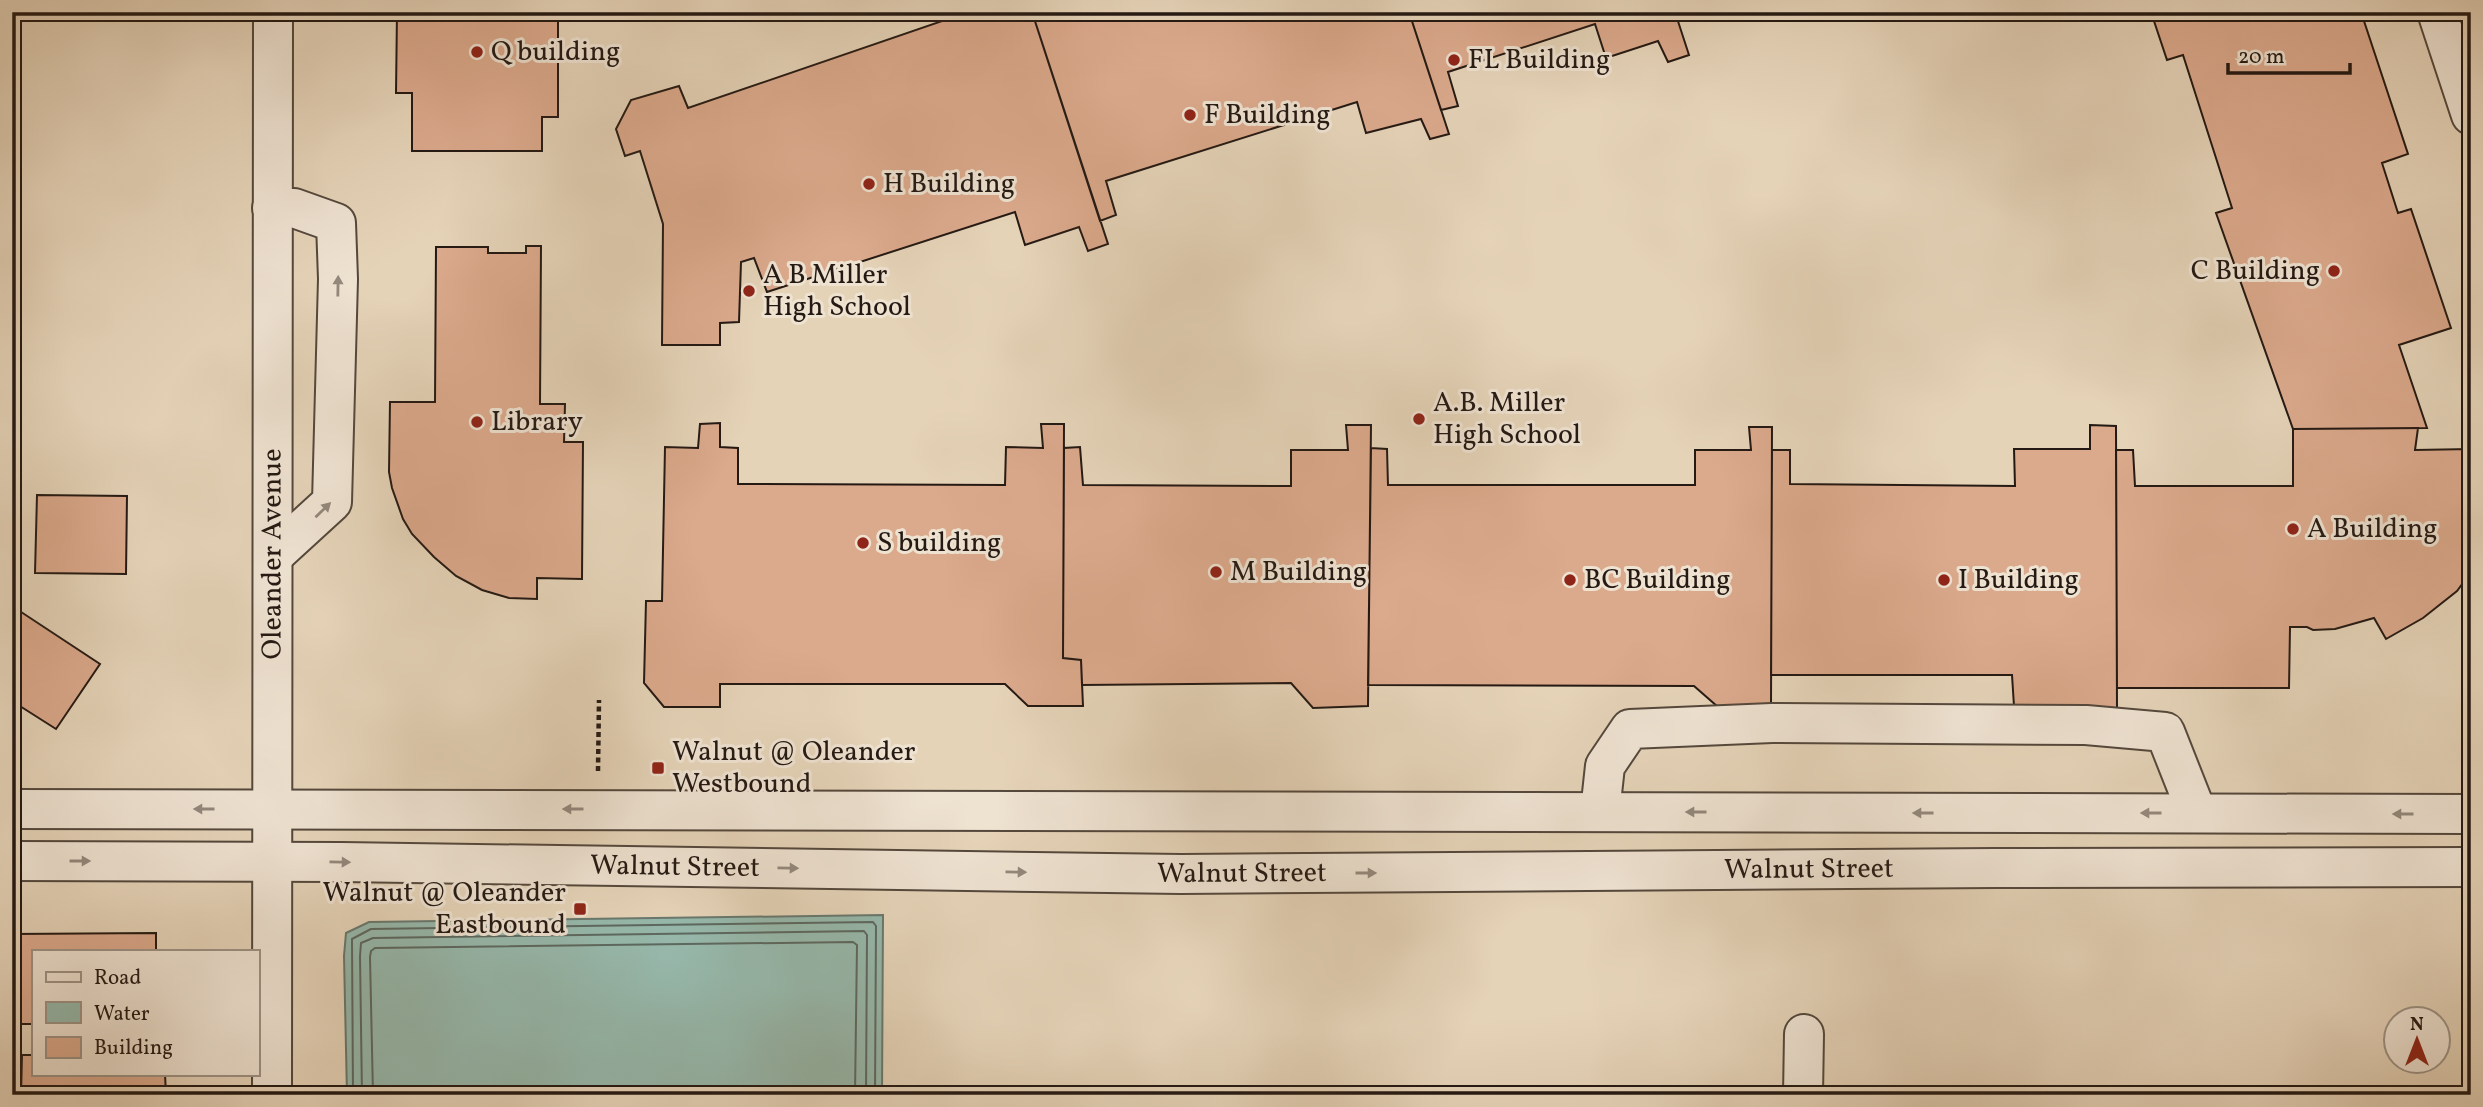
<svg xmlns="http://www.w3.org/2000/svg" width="2483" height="1107" font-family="Vollkorn,serif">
<rect width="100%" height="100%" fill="#e5d3b8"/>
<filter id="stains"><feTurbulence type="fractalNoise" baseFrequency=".00286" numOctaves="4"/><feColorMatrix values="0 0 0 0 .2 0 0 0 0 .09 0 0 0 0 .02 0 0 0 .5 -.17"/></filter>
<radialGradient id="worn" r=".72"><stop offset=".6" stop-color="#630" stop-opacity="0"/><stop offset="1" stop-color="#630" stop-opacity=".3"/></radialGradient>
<path fill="#96b8ab" stroke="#68786e" stroke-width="2" d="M883,915L882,1095H347L344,956L346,933L369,922Z"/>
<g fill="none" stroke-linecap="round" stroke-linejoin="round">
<path stroke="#5d685f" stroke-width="2" d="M353,1095L352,939L371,929L873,922L876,926L875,1095
M362,1095L360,956L361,943L373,938L864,931L867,935L866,1095
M373,1095L370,957L371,951L375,948L853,942L857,945L855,1095"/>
</g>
<path fill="#dba98c" stroke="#241913" stroke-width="2" d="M397,12H558V117H542V151H412V93H396Z
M957,12H1032L1108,244L1088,251L1079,227L1025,245L1015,212L767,292L754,258L741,262L739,322L720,323V345H662L663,224L640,151L625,156L616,129L631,100L679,86L688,108L954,17Z
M1032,12H1409L1449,134L1430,139L1421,119L1366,133L1357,102L1106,181L1116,215L1100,221Z
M1409,12H1675L1689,55L1668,62L1658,41L1606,58L1595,24L1448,72L1458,106L1441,110Z
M2151,12H2361L2408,154L2382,163L2398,213L2411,209L2451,328L2399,345L2427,428L2293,429L2216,213L2232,208L2183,55L2167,60Z
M526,246H541L540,404H565L564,442H583L582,579L537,578V599L509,598L482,590L456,576L434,557L412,534L403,519L392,488L389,472L390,402H435L436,247H488V253H526Z
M720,423V447L738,448V484L1005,485L1006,447L1043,448L1041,424H1064L1063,658L1081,660L1083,706H1028L1005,684H720V707H664L644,683L646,601H662L665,447L698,448L700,424Z
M1346,425H1371L1368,706L1313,708L1291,683L1082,685L1081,660L1063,658L1064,448L1080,447L1083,485L1291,486V450H1348Z
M2090,425L2116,426L2117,708L2014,706L2012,675H1771L1772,450H1790V484L2015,486L2014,449H2090Z
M1749,427H1772L1771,707H1718L1694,686L1368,685L1371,448L1387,449L1388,485H1695V450H1751Z
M2418,428L2415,450L2471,449V572L2457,591L2423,618L2386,639L2374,618L2335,629L2313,630L2307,627H2290L2289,688H2117L2116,450H2133L2135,486H2293V429Z
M37,495L127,496L126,574L35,573Z
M12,606L100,664L56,729L12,701Z
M156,933V951H33V1024H12V934Z
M22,1055H33V1074H165L166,1095H21Z"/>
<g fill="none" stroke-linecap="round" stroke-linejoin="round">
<defs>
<g id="minor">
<path d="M2437,12L2471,115"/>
<path d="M272,208H294L336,223L338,279L332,502L273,556"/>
<path d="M12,809L2471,814"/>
<path d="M1600,812L1605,766L1630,729L1772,723L2086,725L2165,732L2197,813"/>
<path id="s1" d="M12,861L342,862L1181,874L1995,868L2471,867"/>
<path id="s2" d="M272,1095L273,12"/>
<path d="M1803,1095L1804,1034"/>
</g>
</defs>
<use href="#minor" stroke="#54483c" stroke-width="42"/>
<path stroke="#241913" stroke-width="4.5" stroke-dasharray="5 3.5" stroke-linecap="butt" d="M598,771L599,700"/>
<use href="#minor" stroke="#eee2d1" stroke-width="38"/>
</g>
<defs><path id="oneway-solid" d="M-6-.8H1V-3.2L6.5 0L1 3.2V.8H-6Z" transform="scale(1.75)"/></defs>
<g fill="#93887c">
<use href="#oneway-solid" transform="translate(338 286) rotate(-89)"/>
<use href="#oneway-solid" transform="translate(323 510) rotate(-44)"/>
<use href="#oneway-solid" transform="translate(204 809) rotate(180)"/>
<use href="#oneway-solid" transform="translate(573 809) rotate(-180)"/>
<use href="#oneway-solid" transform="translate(1696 812) rotate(-180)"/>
<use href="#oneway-solid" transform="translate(1923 813) rotate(-180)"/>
<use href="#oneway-solid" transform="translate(2151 813) rotate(-180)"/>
<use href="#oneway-solid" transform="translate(2403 814) rotate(-180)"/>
<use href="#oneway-solid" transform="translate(80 861)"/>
<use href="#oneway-solid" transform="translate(340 862) rotate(1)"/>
<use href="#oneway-solid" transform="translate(788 868) rotate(1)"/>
<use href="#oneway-solid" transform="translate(1016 872) rotate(1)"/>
<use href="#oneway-solid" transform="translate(1366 873)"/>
</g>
<g fill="#8f2418" stroke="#eee2d1" stroke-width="2.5">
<circle cx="477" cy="52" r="7"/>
<circle cx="1454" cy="60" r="7"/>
<circle cx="1190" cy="115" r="7"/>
<circle cx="869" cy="184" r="7"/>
<circle cx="2334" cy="271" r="7"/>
<circle cx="749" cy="291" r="7"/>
<circle cx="1419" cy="419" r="7"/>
<circle cx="477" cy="422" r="7"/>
<circle cx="2293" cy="529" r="7"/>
<circle cx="863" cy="543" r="7"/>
<circle cx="1216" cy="572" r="7"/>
<circle cx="1570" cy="580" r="7"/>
<circle cx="1944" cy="580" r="7"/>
<rect x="651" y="761" width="14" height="14" rx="3.5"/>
<rect x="573" y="902" width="14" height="14" rx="3.5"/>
</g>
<g text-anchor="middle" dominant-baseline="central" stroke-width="6" stroke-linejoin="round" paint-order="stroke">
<g font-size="28" fill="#241913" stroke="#eee2d1" text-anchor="start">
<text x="491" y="52">Q building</text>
<text x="1468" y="60">FL Building</text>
<text x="1204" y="115">F Building</text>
<text x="883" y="184">H Building</text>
<text x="2320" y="271" text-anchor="end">C Building</text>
<text x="763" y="275">A B Miller<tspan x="763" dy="32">High School</tspan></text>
<text x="1433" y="403">A.B. Miller<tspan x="1433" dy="32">High School</tspan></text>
<text x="491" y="422">Library</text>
<text x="2307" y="529">A Building</text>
<text x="877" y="543">S building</text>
<text x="1230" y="572">M Building</text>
<text x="1584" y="580">BC Building</text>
<text x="1958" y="580">I Building</text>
<text x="672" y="752">Walnut @ Oleander<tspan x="672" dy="32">Westbound</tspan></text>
<text x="566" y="893" text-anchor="end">Walnut @ Oleander<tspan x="566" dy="32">Eastbound</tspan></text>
</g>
<g font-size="28" fill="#241913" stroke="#eee2d1">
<text stroke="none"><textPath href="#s2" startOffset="541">Oleander Avenue</textPath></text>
<text stroke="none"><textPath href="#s1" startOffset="663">Walnut Street</textPath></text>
<text stroke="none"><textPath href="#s1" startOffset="1797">Walnut Street</textPath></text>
<text stroke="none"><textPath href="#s1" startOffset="1230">Walnut Street</textPath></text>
</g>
</g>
<rect width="2483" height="1107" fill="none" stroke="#e5d3b8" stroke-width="42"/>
<rect x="14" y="14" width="2455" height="1079" fill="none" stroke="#241913" stroke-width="3.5"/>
<rect x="21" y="21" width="2441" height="1065" fill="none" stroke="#241913" stroke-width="2"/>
<rect x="32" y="950" width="228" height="126" fill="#eee2d1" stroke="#9d9285" stroke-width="2"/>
<rect x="46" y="972" width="35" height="10" fill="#eee2d1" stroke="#9d9285" stroke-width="2"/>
<text x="94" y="984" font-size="21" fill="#241913">Road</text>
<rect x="46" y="1002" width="35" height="21" fill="#96b8ab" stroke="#9d9285" stroke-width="2"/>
<text x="94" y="1020" font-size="21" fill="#241913">Water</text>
<rect x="46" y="1037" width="35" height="21" fill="#dba98c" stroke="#9d9285" stroke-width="2"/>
<text x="94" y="1054" font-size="21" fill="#241913">Building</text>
<g transform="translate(2417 1040)"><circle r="33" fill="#eee2d1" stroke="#9d9285" stroke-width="2"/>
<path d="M0-5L12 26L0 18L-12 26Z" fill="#8f2418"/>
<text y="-10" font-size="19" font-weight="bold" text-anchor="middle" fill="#241913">N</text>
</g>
<path d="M2228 63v10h122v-10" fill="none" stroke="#241913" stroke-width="3.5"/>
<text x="2238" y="63" font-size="21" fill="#241913" stroke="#eee2d1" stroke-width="5" paint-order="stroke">20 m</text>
<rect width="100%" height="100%" filter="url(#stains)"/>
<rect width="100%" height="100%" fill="url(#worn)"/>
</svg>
